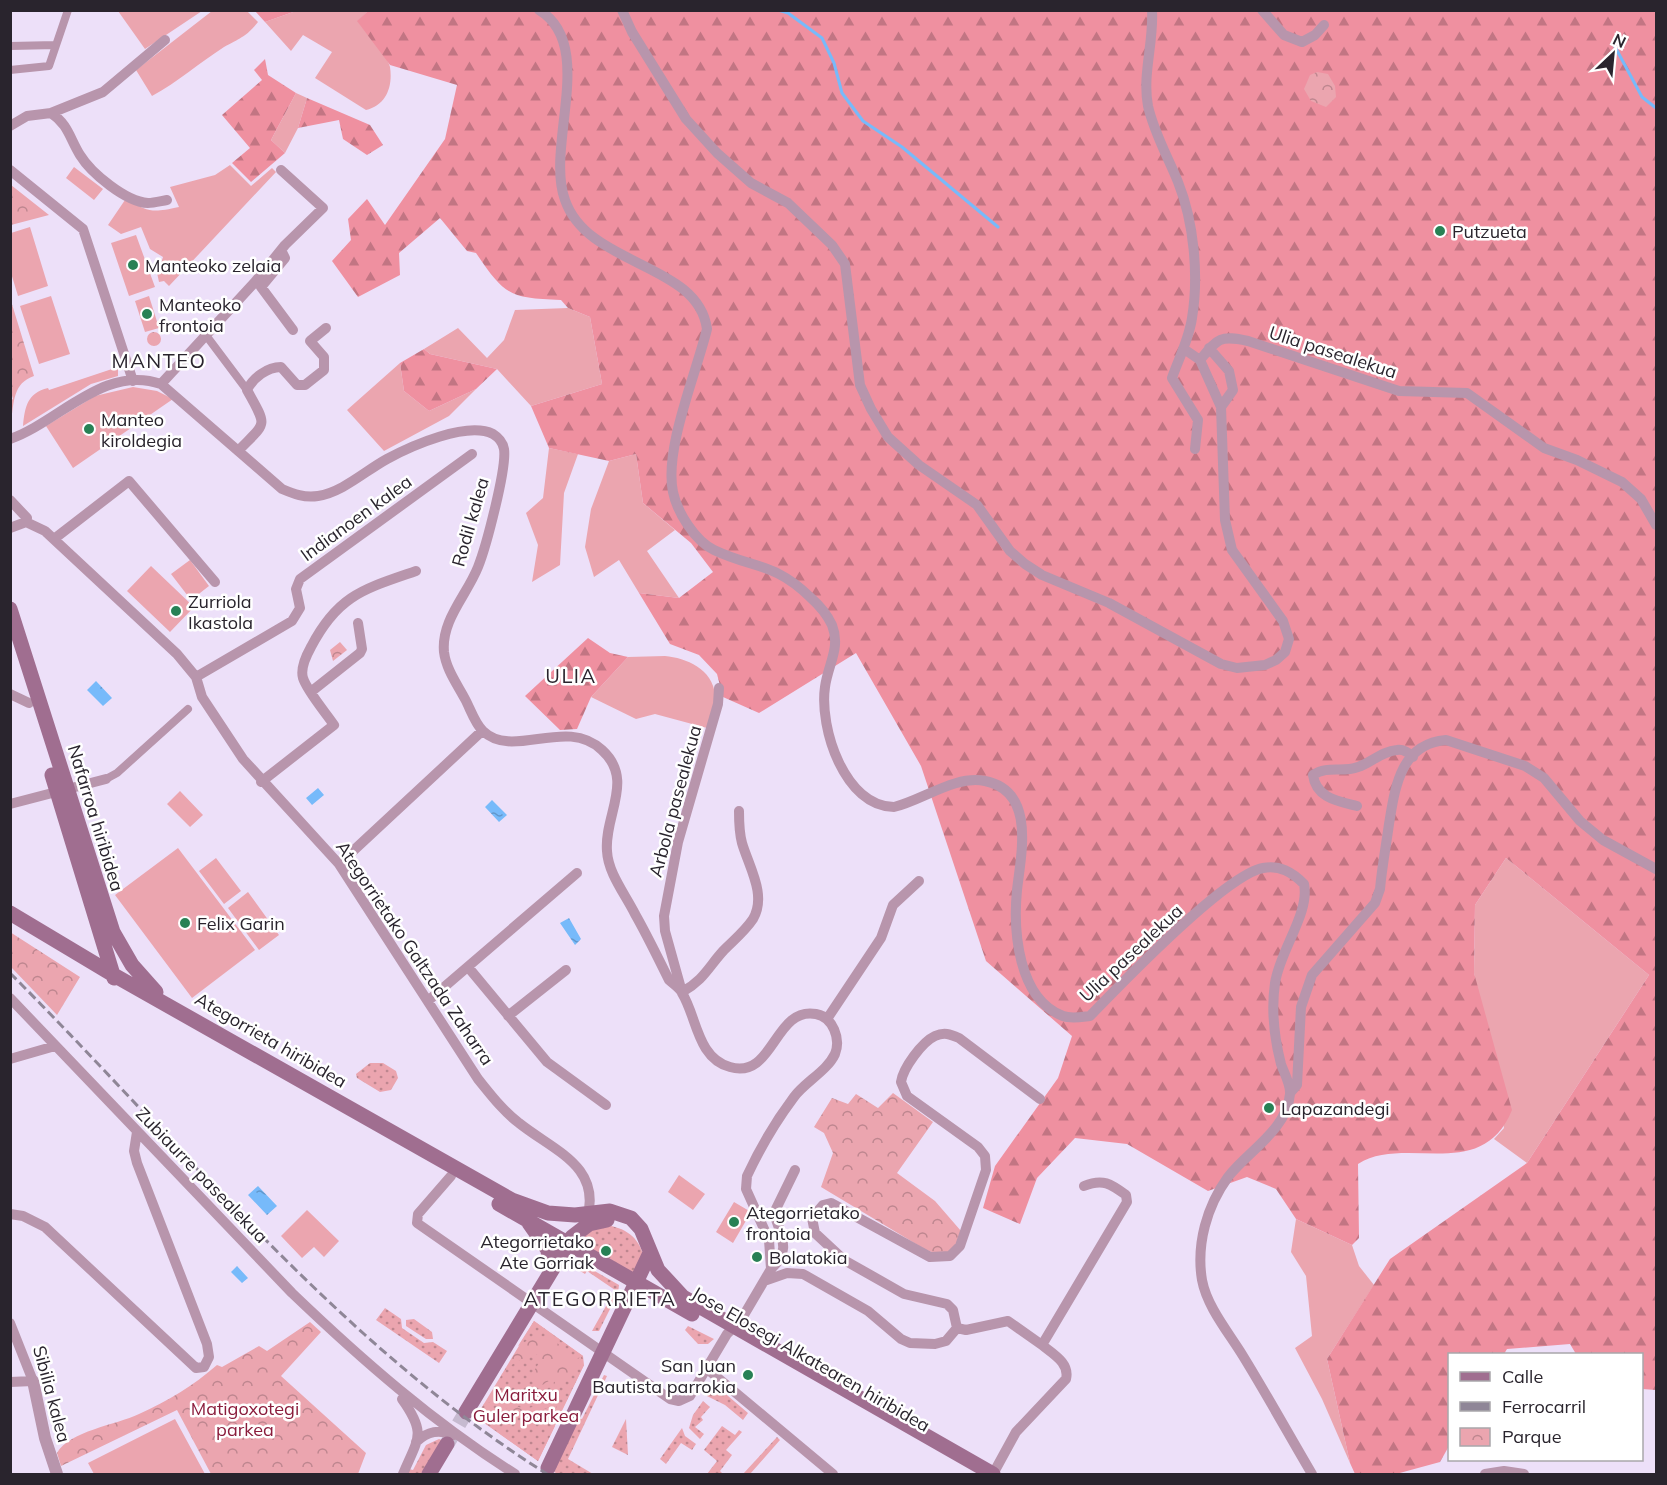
<svg xmlns="http://www.w3.org/2000/svg" width="1667" height="1485" font-family="Mulish,sans-serif">
<defs>
<pattern id="forest-firs" width="22" height="20" patternUnits="userSpaceOnUse" patternTransform="scale(1.5)"><rect width="22" height="20" fill="#ef90a0"/><path d="M5 1l3.5 6h-7zM16 11l3.5 6h-7z" fill="#c27583"/></pattern>
<pattern id="park-crowns" width="20" height="18" patternUnits="userSpaceOnUse" patternTransform="scale(1.5)"><rect width="20" height="18" fill="#eba5af"/><path d="M2 6a3 3 0 1 1 6 0M12 15a3 3 0 1 1 6 0" fill="none" stroke="#be868f"/></pattern>
<pattern id="garden-dots" width="8" height="8" patternUnits="userSpaceOnUse" patternTransform="scale(1.5)"><rect width="8" height="8" fill="#eba5af"/><path d="M2 2h.1M6 6h.1" fill="none" stroke="#be868f" stroke-width="1.8" stroke-linecap="round"/></pattern>
<pattern id="water-ripples" width="26" height="14" patternUnits="userSpaceOnUse" patternTransform="scale(1.5)"><rect width="26" height="14" fill="#77bafa"/><path d="M2 4q2-2 4 0t4 0M15 11q2-2 4 0t4 0" fill="none" stroke="#6297cb"/></pattern>
</defs>
<rect width="100%" height="100%" fill="#ede0f9"/>
<path fill="#eba5af" d="M118,11H202L145,49Z
M212,11H247L258,22C246,37 240,38 224,47C199,63 178,82 152,96L136,70Z
M296,11H368L358,21C365,31 388,56 390,67C393,87 386,105 366,110L315,78L332,52L303,35L291,51L265,22Z
M296,93L307,98L298,128L285,153L271,140Z
M230,165L251,186L272,168L276,172L169,286L164,281L159,282L156,268L160,266L163,257L150,249L141,227L121,234L108,225L125,200C151,212 151,213 179,207L170,187L215,175Z
M74,167L103,189L94,200L66,178Z
M30,227L48,286L18,296L11,273V233Z
M136,235L155,287L129,296L111,243Z
M51,296L70,354L39,364L20,306Z
M149,296L159,328L145,332L135,301Z
M568,308L590,317L602,384L531,406L497,369L430,354L424,349L458,328L487,358L504,340L515,310Z
M400,363L404,391L429,411L476,389L449,416L384,451L347,410Z
M118,367V376L91,384L23,426C25,407 27,393 48,388L49,390Z
M133,387L157,391L173,399L73,468L46,426L95,396Z
M549,448L578,454L564,493L560,565L532,582L538,545L526,513L543,498Z
M636,454L643,503L675,530L647,551L679,598L639,593L619,560L594,577L585,547L591,509L609,461Z
M190,560L209,586L191,600L171,574Z
M151,566L194,607L170,632L127,591Z
M665,656C686,658 713,669 715,695C715,705 709,719 707,728L655,714L636,719L591,697L628,657Z
M180,791L203,815L190,827L167,804Z
M178,848L255,950L192,998L115,895Z
M216,858L241,891L224,904L199,871Z
M1506,858L1649,975L1527,1163L1494,1139L1504,1128L1474,973L1475,905Z
M248,892L279,935L259,950L228,908Z
M679,1175L705,1194L693,1210L668,1192Z
M734,1202L751,1212L733,1243L716,1232Z
M307,1210L339,1241L324,1257L314,1247L302,1258L281,1236Z
M1296,1219L1352,1245L1359,1266L1374,1285L1327,1359L1350,1463L1322,1399L1295,1348L1312,1336L1306,1276L1291,1252Z
M175,1419L205,1474H94L88,1463Z"/>
<path fill="url(#forest-firs)" d="M255,11H296L265,22Z
M368,11H1656V1390L1642,1389V1354H1576L1570,1344L1507,1349L1504,1354H1450L1449,1446L1440,1462L1396,1474H1355L1350,1463L1327,1359L1390,1259L1527,1163L1649,975L1506,858L1475,905L1474,973L1512,1110C1482,1184 1405,1134 1358,1164L1359,1238L1352,1245L1296,1219L1276,1189L1247,1177L1208,1191L1127,1144L1075,1138L1037,1178L1020,1224L983,1208L995,1166L1058,1078L1072,1036L986,961L921,766L856,653L759,713L723,697L717,674L699,655L670,644L639,593L679,598L713,572L691,543L643,503L636,454L609,461L549,448L531,406L602,384L590,317L568,308L561,300C510,298 505,296 476,253L467,251L440,218L399,253L400,275L358,297L332,261L351,240L348,219L367,199L385,225L445,139L457,85L390,65L357,21Z
M265,59L268,75L296,93L271,140L285,153L251,182L232,163L250,148L222,115L262,80L254,70Z
M307,98L370,125L383,145L367,155L343,139L339,120L298,128Z
M424,349L430,354L497,369L476,389L429,411L404,391L400,363Z
M588,638L610,653L628,657L591,697L577,729L560,730L525,696Z"/>
<path fill="url(#park-crowns)" d="M1317,72L1328,74L1335,86L1336,97L1326,107L1311,101L1304,89L1310,75Z
M10,185H11L49,215L11,225Z
M11,301L34,376C13,383 14,402 11,422V400L13,399L10,389Z
M147 339a7 7 0 1 1 14 0a7 7 0 1 1-14 0Z
M340,642L347,650L333,661L330,650Z
M10,932L80,977L57,1015L11,967Z
M893,1093L933,1122L897,1173L935,1201L961,1231C955,1254 949,1259 926,1250L821,1187L833,1153L824,1133L814,1127L832,1098L848,1104L856,1094L878,1108Z
M534,1321L583,1356L584,1365L538,1461L476,1417Z
M310,1322L321,1332L281,1376L366,1453L358,1474H211L177,1410L61,1466L57,1453C69,1431 116,1425 139,1414C168,1401 193,1386 217,1365L222,1367L259,1346L267,1351Z"/>
<path fill="url(#garden-dots)" d="M370,1063H383L396,1071L398,1078L391,1090L380,1092L357,1078L356,1074Z
M602,1225C621,1226 637,1234 643,1254L633,1273L577,1242L583,1232Z
M572,1258L619,1285L618,1293L599,1331H592L615,1290L587,1271L585,1274L569,1264Z
M385,1308L401,1319L402,1328L424,1343L433,1342L447,1351L439,1363L376,1320Z
M414,1319L432,1332L433,1339H426L406,1326V1320Z
M534,1321L583,1356L572,1362C556,1337 546,1328 518,1346Z
M688,1326L714,1339L708,1344H698L685,1330Z
M537,1354L539,1363L530,1377L542,1385L552,1379L555,1382C536,1444 450,1378 537,1354Z
M584,1365L558,1418C552,1395 560,1371 584,1365Z
M604,1375L607,1376L568,1459L593,1474H558L554,1472L578,1418L582,1419Z
M721,1390L748,1413L743,1420L725,1405L707,1396L711,1391Z
M493,1401L513,1412H536L550,1407L555,1426L538,1461L476,1417L484,1404Z
M703,1401L710,1407L701,1417L703,1420L695,1427L704,1434L700,1439L689,1428L693,1415Z
M626,1419L628,1455L612,1447Z
M722,1426L735,1435L739,1430L742,1432L726,1450L732,1455L720,1471L722,1473L707,1474L717,1461L704,1450Z
M682,1428L685,1436L696,1444L692,1450L681,1443L666,1464L660,1459Z
M777,1437L780,1440L750,1474H743Z
M439,1439L442,1440L421,1474H406L409,1469L413,1470L426,1445Z"/>
<path fill="url(#water-ripples)" d="M96,681L112,698L103,706L87,690Z
M318,788L324,795L312,805L306,798Z
M492,800L507,815L499,822L485,807Z
M569,918L581,939L575,945L560,923Z
M258,1186L277,1206L267,1215L248,1195Z
M237,1266L248,1278L242,1283L231,1272Z"/>
<g fill="none" stroke-linecap="round" stroke-linejoin="round">
<path stroke="#77bafa" stroke-width="3" d="M778,10L788,13L822,38L834,63L842,93L863,121L902,147L998,227
M1613,43L1642,97L1656,108"/>
<path stroke="#c6bad0" stroke-width="15" stroke-dasharray="15 8" stroke-linecap="butt" d="M447,1444L466,1412"/>
<path stroke="#b895ac" stroke-width="8" d="M10,46L56,45
M10,70L49,66L68,10
M205,334L247,390
M106,779L117,773L188,709"/>
<path stroke="#b895ac" stroke-width="10" d="M539,10C597,45 545,146 565,200C588,267 698,262 707,329C696,374 664,449 673,492C677,512 695,541 714,550C754,569 774,562 810,597C819,605 827,614 832,625C841,648 828,664 825,687C819,728 845,807 894,807C923,800 955,775 985,781C1036,791 1021,854 1017,890C1013,931 1018,999 1063,1016C1071,1019 1081,1017 1090,1016C1121,984 1225,875 1263,868C1280,865 1292,872 1304,884C1310,913 1280,950 1275,983C1271,1011 1274,1037 1281,1064C1284,1073 1291,1085 1290,1094C1287,1130 1248,1151 1228,1177C1207,1206 1196,1244 1202,1280C1207,1307 1229,1333 1243,1356C1267,1395 1289,1435 1312,1474
M622,10L632,32L686,119L717,153L751,183L788,203L832,245L845,264L860,385L871,409L888,437L919,465L977,505L1010,551L1025,564L1042,575L1109,603L1221,664L1237,668L1265,665L1276,660L1285,652L1289,639L1283,621L1232,550L1225,520L1221,407L1200,360L1184,349
M1152,10C1154,42 1142,75 1148,106C1154,133 1168,157 1178,182C1194,222 1199,276 1192,318C1189,339 1179,358 1172,378L1198,420L1195,449
M1262,10L1284,35L1302,42L1315,35L1324,25
M51,113C68,124 70,139 80,155C91,173 126,202 148,203C154,203 161,201 167,200
M10,126L27,116L51,113L103,92L165,40
M10,170L83,229L133,381
M281,250L285,258L261,287L293,330
M1209,348L1229,371L1233,390L1221,407
M1200,360C1218,338 1220,335 1248,341L1399,391L1467,393L1544,448L1577,460L1622,482L1641,499L1656,525
M161,384L255,282L285,245L323,208L281,170
M10,439C59,422 104,364 161,384L282,489C294,494 304,498 318,496C343,492 365,471 387,459C411,446 467,421 493,434C498,437 503,443 504,449C507,468 486,547 478,567C467,595 441,620 444,652C446,669 457,684 465,699C470,708 475,724 483,731C513,760 566,716 602,750C635,780 604,815 607,851C608,873 625,894 635,914C647,935 658,958 669,980C673,984 680,988 682,993C697,1017 697,1058 730,1067C774,1080 774,1006 816,1014C833,1017 841,1039 835,1054C827,1071 805,1082 794,1097C776,1121 760,1148 747,1176L746,1189L769,1240L771,1269L741,1320L727,1334L690,1396L679,1401L670,1399L417,1223L418,1214L451,1176
M238,451C267,421 268,428 247,390C253,378 267,367 281,367L297,385H305L324,370V357L310,341L326,328
M10,500L27,518L26,522
M10,528L26,522L45,531L177,654L196,677L202,697L243,759L339,864L478,1079C491,1095 503,1111 519,1123C554,1151 602,1166 587,1219
M54,539L129,481L215,582
M196,677L292,621L300,608L296,589L300,579L472,454
M312,691L360,653L362,649L358,623
M10,694L29,703
M261,782L334,725C326,713 307,691 303,678C300,668 306,656 311,647C338,595 364,589 416,571
M10,804L106,779
M1357,806C1338,801 1316,798 1313,775C1328,765 1342,773 1358,767C1371,763 1382,751 1397,750C1403,749 1408,752 1413,757
M339,864L482,731
M468,967L547,1062L606,1105
M682,992L665,931L664,916L678,842L718,704L719,688
M682,992C704,980 709,966 724,950C734,940 745,931 753,919C767,895 749,867 742,843C739,832 739,822 739,811
M10,998L292,1293C362,1360 434,1423 515,1474
M429,1000L577,873
M508,1016L566,970
M827,1019L881,938L893,905L919,881
M10,1059L55,1046
M1290,1093L1297,1085L1301,1007L1312,975L1375,903L1380,889C1382,867 1386,846 1389,824C1395,788 1400,744 1446,740L1525,766L1544,778L1580,821L1603,840L1656,869
M10,1214L23,1216L45,1227L196,1368L204,1367L209,1357L207,1344L137,1163L134,1151L137,1132
M771,1269C792,1250 781,1237 774,1213L795,1170
M764,1281L787,1273L803,1274L868,1311L901,1339L910,1343L935,1344L946,1341L957,1328L953,1310L947,1304L904,1294L844,1260L815,1233L812,1218L823,1205L831,1203L930,1257L950,1256L960,1246L986,1170L985,1156L978,1147L907,1096L901,1082C903,1068 922,1042 935,1036C944,1032 950,1034 959,1038L1040,1099
M10,1323L33,1381L10,1382
M957,1328L966,1330L1008,1321L1042,1345L1127,1202L1126,1195C1111,1184 1103,1178 1084,1186
M706,1368L833,1474
M402,1399C427,1434 418,1438 403,1474
M416,1442C428,1431 439,1429 454,1435
M993,1474L1016,1432L1066,1379C1070,1363 1053,1354 1042,1345
M1485,1474L1504,1471L1524,1474"/>
<path stroke="#b895ac" stroke-width="12" d="M33,1381L45,1438L57,1474"/>
<path stroke="#a06e90" stroke-width="15" d="M10,609L113,932L132,965L156,992
M52,775L114,978
M10,913L112,974L512,1200L548,1213L575,1215L610,1211L631,1218L641,1229L658,1270L683,1297L993,1474
M499,1204L692,1314
M529,1223L548,1250L550,1272
M466,1412L572,1237L589,1224L607,1220
M548,1468L650,1253
M429,1474L447,1444"/>
<path stroke="#8f8697" stroke-width="3" stroke-dasharray="9 4.5" stroke-linecap="butt" d="M10,973C184,1147 337,1342 547,1474"/>
</g>
<g fill="#288155" stroke="#fff" stroke-width="2">
<circle cx="1440" cy="231" r="6"/>
<circle cx="133" cy="265" r="6"/>
<circle cx="147" cy="314" r="6"/>
<circle cx="89" cy="429" r="6"/>
<circle cx="176" cy="611" r="6"/>
<circle cx="185" cy="923" r="6"/>
<circle cx="1269" cy="1108" r="6"/>
<circle cx="734" cy="1222" r="6"/>
<circle cx="606" cy="1251" r="6"/>
<circle cx="757" cy="1257" r="6"/>
<circle cx="748" cy="1375" r="6"/>
</g>
<g text-anchor="middle" dominant-baseline="central" stroke-width="5" stroke-linejoin="round" paint-order="stroke">
<g font-size="18" fill="#29242d" stroke="#fff" text-anchor="start">
<text x="1452" y="231">Putzueta</text>
<text x="145" y="265">Manteoko zelaia</text>
<text x="159" y="304">Manteoko<tspan x="159" dy="21">frontoia</tspan></text>
<text x="101" y="419">Manteo<tspan x="101" dy="21">kiroldegia</tspan></text>
<text x="188" y="601">Zurriola<tspan x="188" dy="21">Ikastola</tspan></text>
<text x="197" y="923">Felix Garin</text>
<text x="1281" y="1108">Lapazandegi</text>
<text x="746" y="1212">Ategorrietako<tspan x="746" dy="21">frontoia</tspan></text>
<text x="594" y="1241" text-anchor="end">Ategorrietako<tspan x="594" dy="21">Ate Gorriak</tspan></text>
<text x="769" y="1257">Bolatokia</text>
<text x="736" y="1365" text-anchor="end">San Juan<tspan x="736" dy="21">Bautista parrokia</tspan></text>
</g>
<g font-size="18" fill="#29242d" stroke="#fff">
<text transform="translate(1333 352) rotate(18)">Ulia pasealekua</text>
<text transform="translate(356 518) rotate(-36)">Indianoen kalea</text>
<text transform="translate(470 522) rotate(-74)">Rodil kalea</text>
<text transform="translate(675 801) rotate(-75)">Arbola pasealekua</text>
<text transform="translate(96 818) rotate(73)">Nafarroa hiribidea</text>
<text transform="translate(415 953) rotate(56)">Ategorrietako Galtzada Zaharra</text>
<text transform="translate(1131 953) rotate(-43)">Ulia pasealekua</text>
<text transform="translate(271 1040) rotate(30)">Ategorrieta hiribidea</text>
<text transform="translate(202 1175) rotate(46)">Zubiaurre pasealekua</text>
<text transform="translate(811 1359) rotate(30)">Jose Elosegi Alkatearen hiribidea</text>
<text transform="translate(52 1394) rotate(75)">Sibilia kalea</text>
</g>
<g font-size="18" fill="#8a1c3c" stroke="#fff">
<text x="526" y="1394">Maritxu<tspan x="526" dy="21">Guler parkea</tspan></text>
<text x="245" y="1408">Matigoxotegi<tspan x="245" dy="21">parkea</tspan></text>
</g>
<g font-size="20" letter-spacing="1.5" fill="#29242d" stroke="#fff">
<text x="159" y="360">MANTEO</text>
<text x="571" y="675">ULIA</text>
<text x="600" y="1298">ATEGORRIETA</text>
</g>
</g>
<rect width="1667" height="1485" fill="none" stroke="#29242d" stroke-width="24"/>
<rect x="1448" y="1353" width="195" height="108" fill="#ffffff" stroke="#a9a7ab" stroke-width="1.5"/>
<rect x="1460" y="1372" width="30" height="9" fill="#a06e90" stroke="#a9a7ab" stroke-width="1.5"/>
<text x="1502" y="1383" font-size="18" fill="#29242d">Calle</text>
<rect x="1460" y="1402" width="30" height="9" fill="#8f8697" stroke="#a9a7ab" stroke-width="1.5"/>
<text x="1502" y="1413" font-size="18" fill="#29242d">Ferrocarril</text>
<rect x="1460" y="1428" width="30" height="18" fill="url(#park-crowns)" stroke="#a9a7ab" stroke-width="1.5"/>
<text x="1502" y="1443" font-size="18" fill="#29242d">Parque</text>
<g transform="translate(1613 54) rotate(26)" stroke="#ffffff" stroke-width="4.5" paint-order="stroke">
<path d="M0-4.5L10 22L0 15L-10 22Z" fill="#29242d"/>
<text y="-9" font-size="16" font-weight="bold" text-anchor="middle" fill="#29242d">N</text>
</g>
</svg>
